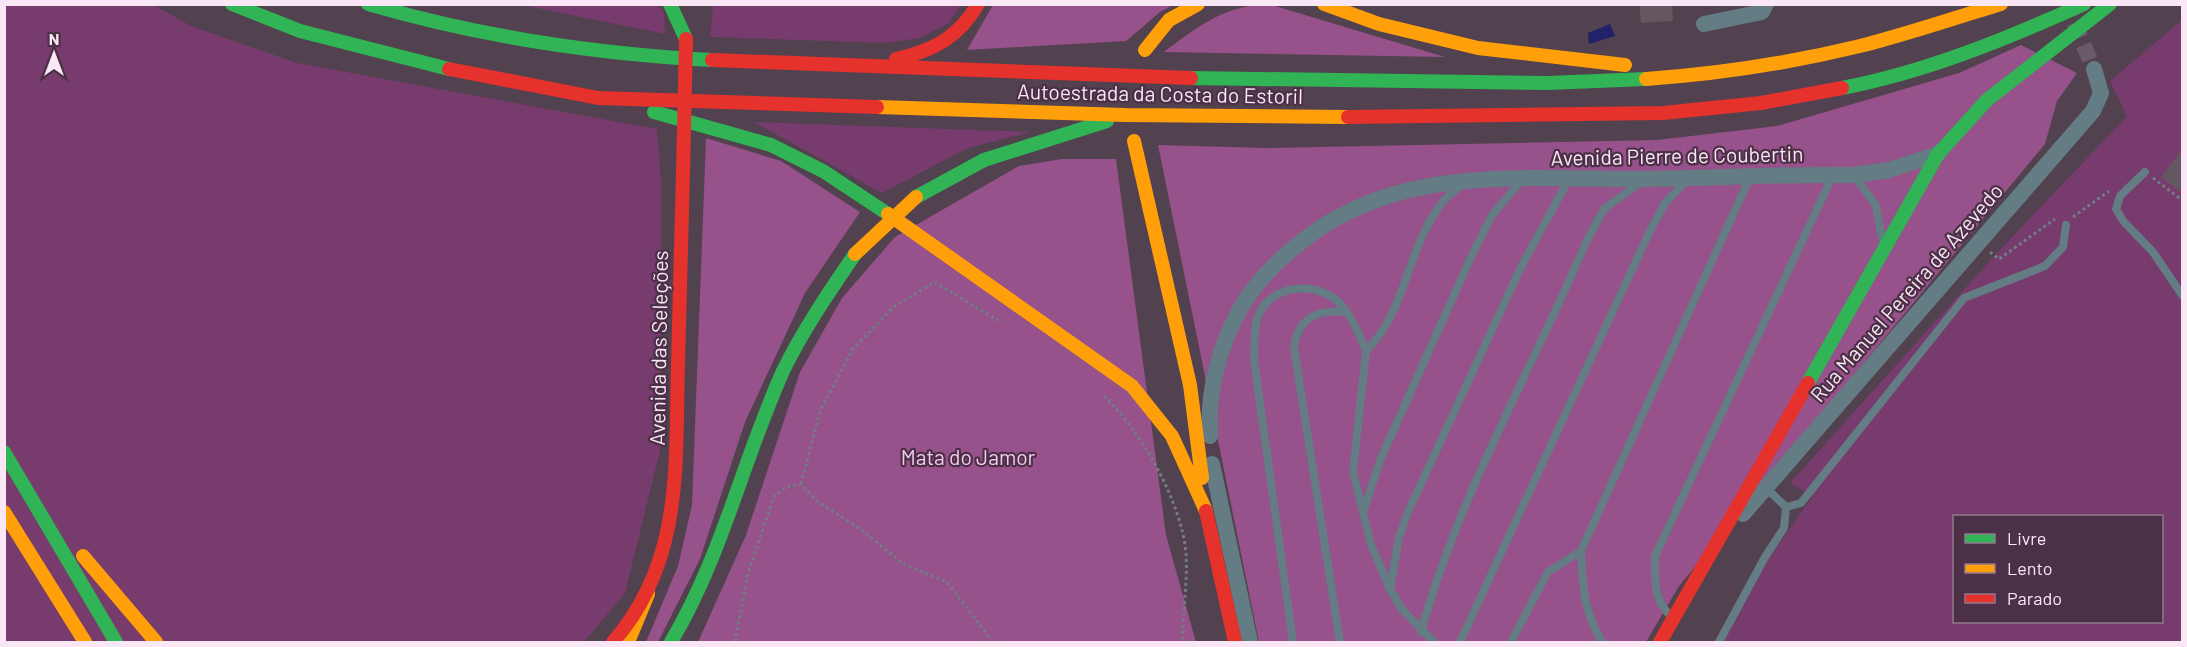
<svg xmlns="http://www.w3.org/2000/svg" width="2187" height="647" font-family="Barlow,sans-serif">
<rect width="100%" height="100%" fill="#52414e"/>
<path fill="#773b6d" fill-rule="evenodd" d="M4,5H154L191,26L297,63L657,129L661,183L660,451L625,593L584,642H5Z
M522,5H658L664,12L665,34Z
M713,5H961L949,23L920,38L885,43L710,37Z
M2182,20V642H1723L1769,558L1812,497L1790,483L1996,254L2127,116L2110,81ZM1954,516H2162V622H1954Z
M754,122L1031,132L968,148L882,193Z"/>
<path fill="#97518b" d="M1268,4L1445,57L1164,52C1197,27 1225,5 1268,4Z
M993,5H1173L1160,12L1126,41L967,50Z
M2021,45L2077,73L2057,101L2045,144L1679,586L1646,642H1259L1158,145L1265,148L1657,140L1777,126L1959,73Z
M706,138L781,161L860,212L805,293L745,422L700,559L658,642H646L678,566L692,505Z
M1062,159H1116L1166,535L1196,642H698L746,535L800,372L842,298L895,237L1019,166Z"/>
<path fill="#22226b" d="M1610,24L1615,36L1589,44L1588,33Z"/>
<path fill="#65575f" d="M1639,4H1672L1673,21L1641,23Z
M2182,149V193L2161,177Z"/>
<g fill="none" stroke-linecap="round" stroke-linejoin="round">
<path stroke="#6b5a67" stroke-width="16" stroke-dasharray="16 8" stroke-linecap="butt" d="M2074,23L2094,69"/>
<path stroke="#727c84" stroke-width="3" stroke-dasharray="3 3" stroke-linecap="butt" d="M2153,178L2182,200
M2073,217L2109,191
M1990,252L1999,259L2055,219
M1104,396C1141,431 1182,502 1186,554C1188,583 1182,613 1183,642
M801,484L820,411L853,349L894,307L934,282L999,321
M735,642L748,574L774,496L786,487L801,484L818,502L859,528L905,565L947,582L993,642"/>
<path stroke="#647c83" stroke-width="8" d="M2145,172L2120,196L2116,209L2124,222L2153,252L2182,295
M1854,175L1876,206L1882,239
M1366,351C1406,312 1407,248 1441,204C1446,197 1455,191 1461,185
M1766,488L1786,507L1801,503L1964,298L2045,266L2063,247L2066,225
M1364,509L1381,458L1472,255L1492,215L1522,180
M1581,551C1583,588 1583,609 1602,642
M1390,589L1399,537L1408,512L1521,267L1569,179
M1673,618C1653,601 1655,581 1655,556L1833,175
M1421,632C1459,494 1532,370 1587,240L1604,209L1641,182
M1293,642L1254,360C1255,345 1253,328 1259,314C1271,286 1312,281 1335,299C1350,311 1359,334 1366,351L1353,472L1371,545L1390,589L1401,608L1434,642
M1340,642L1294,348C1297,319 1317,309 1344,312
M1460,642L1649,233L1665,203L1688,179
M1511,642L1548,572L1581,551L1750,177
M1719,642L1765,557L1784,528L1786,507"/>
<path stroke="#647c83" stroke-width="16" d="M1704,24L1762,12L1766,4
M1210,436C1207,392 1219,347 1240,309C1253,286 1270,268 1290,251C1391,161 1520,180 1645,179C1715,178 1785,174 1854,175L1889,170L1938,154
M1212,464L1250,642
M1743,514L2093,111L2101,93L2094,69"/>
<path stroke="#30b455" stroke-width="14" d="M232,4L300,31L449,69
M368,4C481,37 595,54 712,60
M670,4L686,39
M1191,78L1548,83L1646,79
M1842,88C1926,72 2006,39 2084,4
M654,112L771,145L823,171L888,214
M1938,154L1987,100L2110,4
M916,197L984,160L1107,121
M1808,383L1938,154
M4,452L116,642
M671,642C723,554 742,462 783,371C803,330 829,292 855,254"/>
<path stroke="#ff9f0a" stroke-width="14" d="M1324,4L1379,24L1478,48L1625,65
M1145,50L1169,20L1198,4
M1646,79C1718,74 1790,63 1860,46C1907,34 1954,18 2001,4
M877,107L1125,115L1348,117
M1134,141L1190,385L1202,478
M888,214L1132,386L1172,436L1206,511
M4,512L85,642
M83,556L156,642
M628,642L648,594"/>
<path stroke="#e5322d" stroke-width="14" d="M896,59C933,51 959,37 978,4
M712,60L1191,78
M449,69L598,98L877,107
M1348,117L1663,113L1761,103L1842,88
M1206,511L1235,642
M613,642C684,561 675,464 678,364C680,300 681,236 683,172
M1660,642L1808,383"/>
<path stroke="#ff9f0a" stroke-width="14" d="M855,254L916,197"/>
<path stroke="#e5322d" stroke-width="14" d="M683,172L686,39"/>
</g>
<g text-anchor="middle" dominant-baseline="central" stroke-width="4.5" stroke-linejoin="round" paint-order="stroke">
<g font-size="21" fill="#fae7f5" stroke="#4c3047">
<text transform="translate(1160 93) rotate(1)">Autoestrada da Costa do Estoril</text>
<text transform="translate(1677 155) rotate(-1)">Avenida Pierre de Coubertin</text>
<text transform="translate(1906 292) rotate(-49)">Rua Manuel Pereira de Azevedo</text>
<text transform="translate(658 348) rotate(-89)">Avenida das Seleções</text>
</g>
<g font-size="21" fill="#f5caec" stroke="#4c3047">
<text x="968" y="456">Mata do Jamor</text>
</g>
</g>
<rect width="2187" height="647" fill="none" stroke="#fae7f5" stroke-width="12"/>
<rect x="1953" y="515" width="210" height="108" fill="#4c3047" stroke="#92798d" stroke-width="1.5"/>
<rect x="1965" y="534" width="30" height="9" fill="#30b455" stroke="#92798d" stroke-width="1.5"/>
<text x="2007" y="545" font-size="18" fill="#fae7f5">Livre</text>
<rect x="1965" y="564" width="30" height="9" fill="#ff9f0a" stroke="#92798d" stroke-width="1.5"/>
<text x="2007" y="575" font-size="18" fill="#fae7f5">Lento</text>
<rect x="1965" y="594" width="30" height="9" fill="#e5322d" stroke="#92798d" stroke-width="1.5"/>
<text x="2007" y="605" font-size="18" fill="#fae7f5">Parado</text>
<g transform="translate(54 54)" stroke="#4c3047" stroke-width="4.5" paint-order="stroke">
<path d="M0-4.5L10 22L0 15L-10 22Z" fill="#fae7f5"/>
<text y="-9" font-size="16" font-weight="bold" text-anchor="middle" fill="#fae7f5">N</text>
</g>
</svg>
